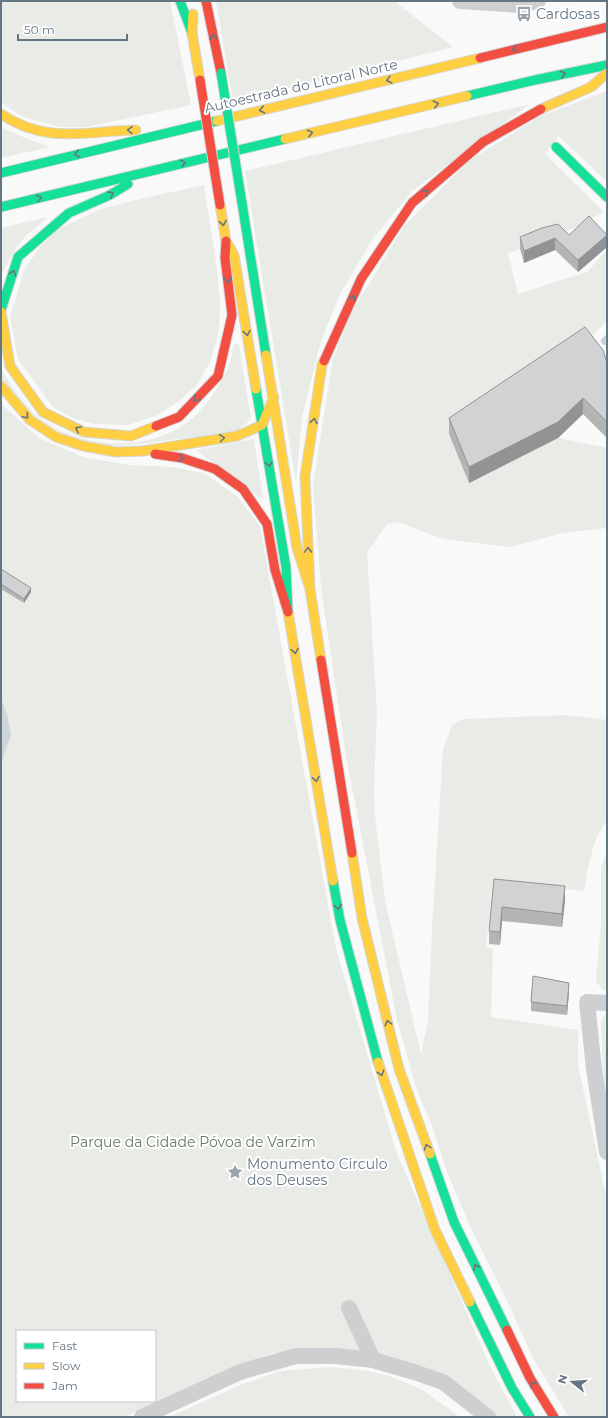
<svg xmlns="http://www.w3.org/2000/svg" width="608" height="1418" font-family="Montserrat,sans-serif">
<rect width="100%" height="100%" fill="#f9f9f9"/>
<path fill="#e8ebe6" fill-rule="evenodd" d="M1,1H170L191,105L86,127H59L21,116L1,102Z
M216,1H394L453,47L233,102Z
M607,91V182L559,136L545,154L604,212L558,236L508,253L518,294L587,272L607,250V321L585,343L558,438L607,448V528L563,533L511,547L443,539L398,522L387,524L367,552L377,712L374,789L375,815L385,901L421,1054L428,1021L432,929L443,749L452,725L463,719L567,715L607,720V821C592,838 588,869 584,891L493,880L486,947L493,949L491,1017L578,1030V1065L603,1182L607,1195V1417H569L533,1358L510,1307L470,1226L447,1172L431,1123L417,1090L397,1020L346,756L321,588L313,485L333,358L353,310L404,226L469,161L540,116Z
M530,104L412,191L372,240L339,296L320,344L302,417L296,482L245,171Z
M1,127L25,138L50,147L1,158Z
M204,185L217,269L220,302L219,331L210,362L197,385L179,401L158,415L128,425L95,424L73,418L53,407L18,359L10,317L24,270L40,247L58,229L101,209L140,199Z
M48,217L28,234L17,246L1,275V228Z
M237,344L239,345L251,419L239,430L229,433C209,436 189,438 169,440C147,443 124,447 102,445C59,440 25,413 1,378V368C12,388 26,409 45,422C88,451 156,452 195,416C208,403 220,385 228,369C231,361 232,353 234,345Z
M1,404L39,438L83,457L129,465L172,467L204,473L238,497L260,526L336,949L397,1154L491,1368L517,1417H498L446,1376L304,1348L270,1354L204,1381L124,1417H1ZM17,1331H155V1401H17Z
M254,439L263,499V500L196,450Z
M607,850V992L601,988L596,981L601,924V868Z
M607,1013V1106L604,1092L601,1025L602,1018Z
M330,1367L363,1370L389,1376L421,1389L460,1417H169L243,1384L280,1371Z"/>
<path fill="#ced6d9" d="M1,699L7,714L11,735L1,763Z"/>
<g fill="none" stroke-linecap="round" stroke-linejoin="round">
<defs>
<path id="fast" d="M180,1L192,33
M467,96L535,80L607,65
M556,147L607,197
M1,173L217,121
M242,203L266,355
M1,207L285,139
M1,310L18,257L69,213L110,195L128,184
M256,389L286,567L288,612
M333,881L340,920L378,1062
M430,1154L454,1222L507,1330
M470,1302L512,1388L530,1417"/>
<path id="slow" d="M193,14L192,33L200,80
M541,109L591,87L607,73
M1,114C48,145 84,131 136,130
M217,121L480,58
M285,139L467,96
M220,205L226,241L234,255L256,389
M1,312L10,366L43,412L84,432L131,436L156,426
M266,355L297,548L310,589L321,660
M1,386L30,420L56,437L83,446L116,452L143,451L237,436L262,425L274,397
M310,589L305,476L322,365L324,361
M288,612L333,881
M352,853L362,918L399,1069L430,1154
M378,1062L435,1230L470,1302"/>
<path id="jam" d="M206,1L221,73
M480,58L607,27
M324,361L361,279L412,203L483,142L541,109
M156,426L179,417L218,376L232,315L225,258L226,241
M155,454L182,458L215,469L243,489L267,524L275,570L288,612
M321,660L352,853
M507,1330L530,1378L554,1417"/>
</defs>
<use href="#fast" stroke="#d5d6d7" stroke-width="11"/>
<use href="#slow" stroke="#d5d6d7" stroke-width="11"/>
<use href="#jam" stroke="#d5d6d7" stroke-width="11"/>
<path stroke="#cecfd0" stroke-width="8" d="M605,341L607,339"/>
<path stroke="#cecfd0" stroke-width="16" d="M460,1L520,5L538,1
M607,1003L587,1002L594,1069L607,1152
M349,1308L373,1360
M142,1417L240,1372L296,1356H336L373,1360L414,1372L443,1382L488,1417"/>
<use href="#fast" stroke="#16e098" stroke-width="9"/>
<use href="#slow" stroke="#ffcf43" stroke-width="9"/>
<use href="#jam" stroke="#f24e42" stroke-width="9"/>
<defs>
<path id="fast-bridge" d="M221,73L242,203"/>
<path id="jam-bridge" d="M200,80L220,205"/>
</defs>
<use href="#fast-bridge" stroke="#d5d6d7" stroke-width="11" stroke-linecap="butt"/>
<use href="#jam-bridge" stroke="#d5d6d7" stroke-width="11" stroke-linecap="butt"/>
<use href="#fast-bridge" stroke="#16e098" stroke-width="9"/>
<use href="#jam-bridge" stroke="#f24e42" stroke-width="9"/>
</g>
<path fill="#b3b5b5" d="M569,235L607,247L578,272L555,250L524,263L520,249V237Z
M607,363L606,437L583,414L558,438L469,483L449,434V418Z
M1,569L31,592L24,603L1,589Z
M494,879L565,900L562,927L502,921L500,945L489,944V931Z
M569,992L567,1015L531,1011V1002Z"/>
<path fill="#929394" d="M607,235V247L578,272V260Z
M555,238V250L524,263V251Z
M583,398V414L558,438L469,483V467Z
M607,420V436L606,437V421Z
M31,588V592L24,603V599Z
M565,886V900L562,927V914Z
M502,907V921L500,945V932Z
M569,983V992L567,1015V1006Z"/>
<path fill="#d0d2d3" stroke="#929394" d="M589,216L607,235L578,260L555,238L524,251L520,237L542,228L558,224L569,235Z
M585,327L603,350L607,363V420L606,421L583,398L558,422L469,467L449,418Z
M1,569L31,588L24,599L1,584Z
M494,879L565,886L562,914L502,907L500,932L489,931Z
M533,976L569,983L567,1006L531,1002Z"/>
<defs><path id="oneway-chevron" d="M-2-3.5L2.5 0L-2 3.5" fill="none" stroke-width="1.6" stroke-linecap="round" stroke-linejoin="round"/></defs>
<g stroke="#657683">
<use href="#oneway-chevron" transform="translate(213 37) rotate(-101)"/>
<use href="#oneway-chevron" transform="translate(515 49) rotate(167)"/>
<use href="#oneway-chevron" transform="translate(563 74) rotate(-12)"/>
<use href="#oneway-chevron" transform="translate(389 80) rotate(166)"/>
<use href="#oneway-chevron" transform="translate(436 104) rotate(-13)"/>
<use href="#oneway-chevron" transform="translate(262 110) rotate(167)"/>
<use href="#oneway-chevron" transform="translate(130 130) rotate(-178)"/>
<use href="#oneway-chevron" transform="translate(310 133) rotate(-13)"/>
<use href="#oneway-chevron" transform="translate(77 154) rotate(166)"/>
<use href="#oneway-chevron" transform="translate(183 163) rotate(-13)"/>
<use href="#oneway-chevron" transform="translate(426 192) rotate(-41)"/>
<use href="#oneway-chevron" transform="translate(111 194) rotate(-29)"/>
<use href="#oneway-chevron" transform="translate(39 198) rotate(-14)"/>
<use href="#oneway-chevron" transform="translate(223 223) rotate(80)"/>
<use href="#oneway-chevron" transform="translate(13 273) rotate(-72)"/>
<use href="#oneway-chevron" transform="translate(228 280) rotate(83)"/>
<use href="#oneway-chevron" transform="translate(353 298) rotate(-65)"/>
<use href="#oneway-chevron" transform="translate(247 333) rotate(80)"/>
<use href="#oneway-chevron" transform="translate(196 399) rotate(133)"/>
<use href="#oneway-chevron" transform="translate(26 416) rotate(49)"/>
<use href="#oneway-chevron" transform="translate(314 421) rotate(-81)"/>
<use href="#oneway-chevron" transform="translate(78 429) rotate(-154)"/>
<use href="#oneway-chevron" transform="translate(222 438) rotate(-8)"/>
<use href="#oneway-chevron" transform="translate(181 458) rotate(10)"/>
<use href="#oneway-chevron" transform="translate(269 464) rotate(80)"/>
<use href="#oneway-chevron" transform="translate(308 550) rotate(-92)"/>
<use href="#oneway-chevron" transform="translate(295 651) rotate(80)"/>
<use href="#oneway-chevron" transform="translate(316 779) rotate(80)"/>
<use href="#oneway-chevron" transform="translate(338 907) rotate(80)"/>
<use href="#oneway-chevron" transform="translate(388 1023) rotate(-104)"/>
<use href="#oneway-chevron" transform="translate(381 1073) rotate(73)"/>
<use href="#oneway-chevron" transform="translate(427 1147) rotate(-110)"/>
<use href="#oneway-chevron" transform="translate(476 1267) rotate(-116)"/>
<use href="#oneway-chevron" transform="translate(533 1384) rotate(-122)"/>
</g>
<defs>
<symbol id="bus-bare" viewBox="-9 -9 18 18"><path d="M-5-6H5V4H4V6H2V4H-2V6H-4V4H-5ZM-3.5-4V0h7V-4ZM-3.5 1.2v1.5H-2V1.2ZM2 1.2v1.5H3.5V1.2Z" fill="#99a4ac" stroke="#fff" stroke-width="2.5" paint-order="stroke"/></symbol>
<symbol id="sight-bare" viewBox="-9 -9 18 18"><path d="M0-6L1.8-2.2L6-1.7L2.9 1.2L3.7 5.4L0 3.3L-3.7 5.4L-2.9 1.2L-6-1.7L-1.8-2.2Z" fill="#99a4ac" stroke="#fff" stroke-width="2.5" paint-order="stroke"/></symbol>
</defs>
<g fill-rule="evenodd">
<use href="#bus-bare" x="513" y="3" width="22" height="22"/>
<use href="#sight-bare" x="224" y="1161" width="22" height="22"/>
</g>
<g text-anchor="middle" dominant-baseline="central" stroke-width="4" stroke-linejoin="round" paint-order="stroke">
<g font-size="14" fill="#657683" stroke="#fff" text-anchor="start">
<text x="536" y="14">Cardosas</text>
<text x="247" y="1164">Monumento Circulo<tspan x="247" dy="16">dos Deuses</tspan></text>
</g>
<g font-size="14" fill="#657683" stroke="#fff">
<text transform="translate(301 86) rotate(-13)">Autoestrada do Litoral Norte</text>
</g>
<g font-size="14" fill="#687a64" stroke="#fff">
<text x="193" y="1142">Parque da Cidade Póvoa de Varzim</text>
</g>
</g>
<rect width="608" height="1418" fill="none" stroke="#657683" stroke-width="4"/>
<rect x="16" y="1330" width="140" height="72" fill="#ffffff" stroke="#c1c8cd"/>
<rect x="24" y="1343" width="20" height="6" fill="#16e098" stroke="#c1c8cd"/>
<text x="52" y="1350" font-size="12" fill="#657683">Fast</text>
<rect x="24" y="1363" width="20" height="6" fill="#ffcf43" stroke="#c1c8cd"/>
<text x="52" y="1370" font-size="12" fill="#657683">Slow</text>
<rect x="24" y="1383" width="20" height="6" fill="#f24e42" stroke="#c1c8cd"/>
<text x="52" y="1390" font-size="12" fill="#657683">Jam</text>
<g transform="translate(572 1382) rotate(287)" stroke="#ffffff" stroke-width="3" paint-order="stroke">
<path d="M0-3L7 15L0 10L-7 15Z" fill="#657683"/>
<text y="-6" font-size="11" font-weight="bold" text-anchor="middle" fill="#657683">N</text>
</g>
<path d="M18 34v6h109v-6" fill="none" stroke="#657683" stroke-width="2"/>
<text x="24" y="34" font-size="12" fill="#657683" stroke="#ffffff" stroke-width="3" paint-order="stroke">50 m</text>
</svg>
